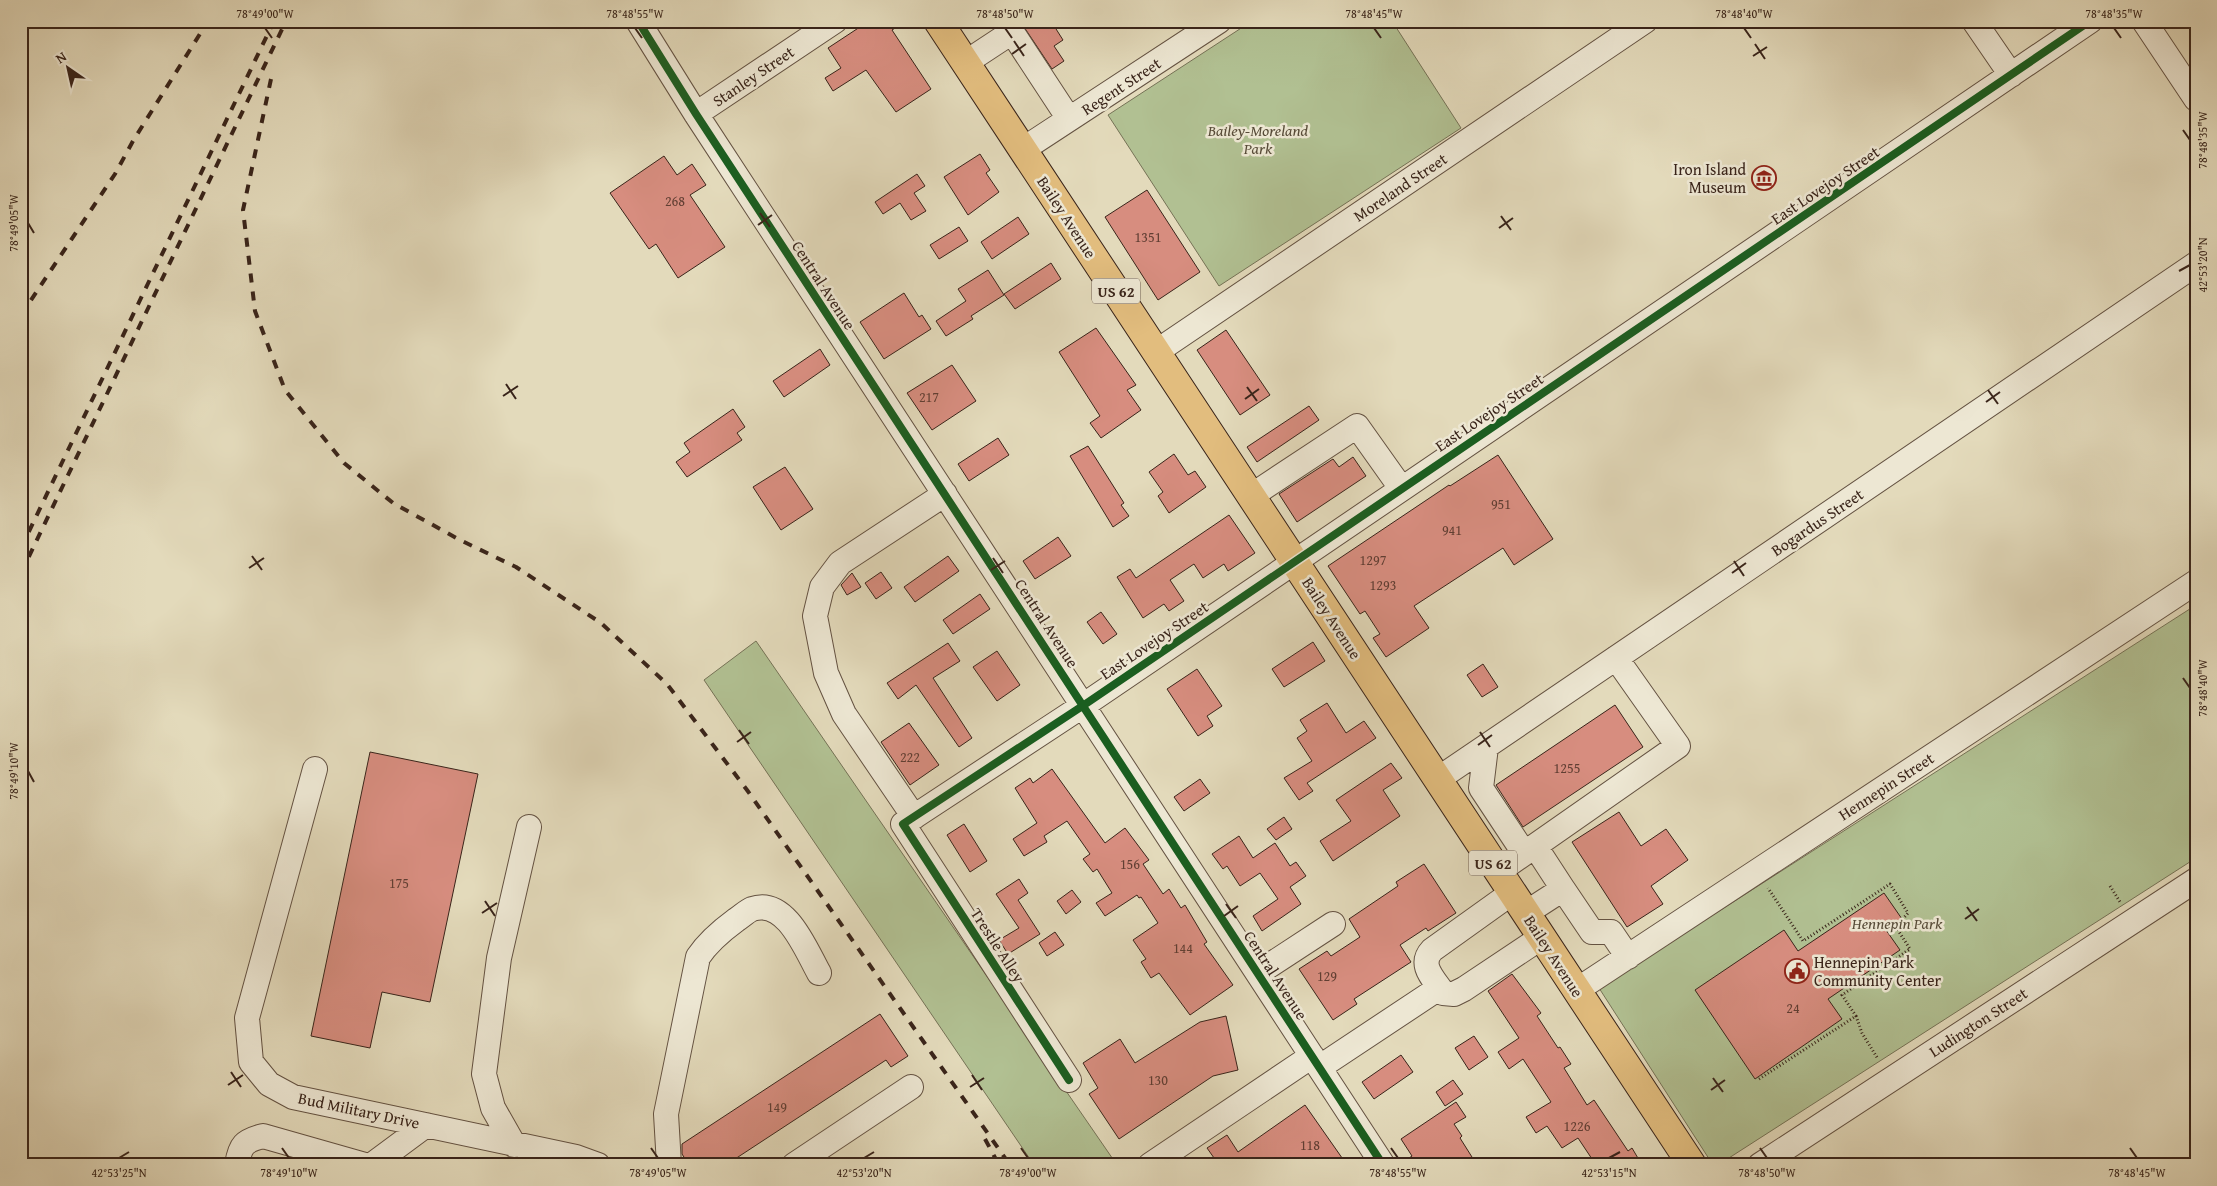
<svg xmlns="http://www.w3.org/2000/svg" width="2217" height="1186" font-family="'Gentium Book Plus',serif">
<rect width="100%" height="100%" fill="#e3dabb"/>
<filter id="stains"><feTurbulence type="fractalNoise" baseFrequency=".004" numOctaves="4"/><feColorMatrix values="0 0 0 0 .2 0 0 0 0 .09 0 0 0 0 .02 0 0 0 .5 -.17"/></filter>
<radialGradient id="worn" r=".72"><stop offset=".6" stop-color="#630" stop-opacity="0"/><stop offset="1" stop-color="#630" stop-opacity=".3"/></radialGradient>
<path fill="#b1c092" stroke="#757256" d="M1252,21H1392L1461,128L1219,286L1108,115Z
M2196,605V858L1718,1165H1713L1599,988Z
M756,641L1117,1165H1034L704,680Z"/>
<path fill="#d78d7f" stroke="#39241a" d="M869,21H906L892,30L931,89L896,112L866,70L833,91L825,78L841,68L828,48Z
M1020,21H1051L1063,40L1054,46L1064,61L1052,69Z
M980,154L990,170L986,173L999,192L968,215L944,177Z
M664,156L677,175L692,164L706,185L690,195L725,247L678,278L656,244L649,249L610,193Z
M917,174L925,186L914,193L926,211L911,220L900,203L883,214L875,202Z
M1147,190L1200,272L1158,300L1105,217Z
M1018,217L1029,234L992,259L981,242Z
M959,227L968,241L939,259L930,245Z
M1051,263L1061,279L1015,309L1004,294Z
M988,270L1004,295L971,316L973,319L946,336L936,321L966,301L958,289Z
M904,293L919,317L922,315L931,329L884,359L860,322Z
M1096,328L1136,385L1127,390L1141,410L1101,438L1090,423L1100,416L1059,352Z
M1226,330L1270,395L1240,415L1197,350Z
M820,349L830,365L784,397L773,381Z
M952,365L976,401L932,430L907,393Z
M1309,406L1319,420L1257,462L1247,447Z
M733,409L745,427L737,433L742,440L687,477L676,462L690,452L684,443Z
M998,438L1009,455L969,481L958,464Z
M1088,446L1124,503L1121,505L1129,516L1113,527L1070,456Z
M1174,454L1188,475L1195,471L1206,487L1169,513L1158,496L1163,492L1149,472Z
M1498,455L1553,539L1514,565L1503,548L1414,606L1429,628L1386,657L1373,638L1380,634L1365,611L1360,614L1328,566L1449,485L1450,486Z
M1353,457L1366,476L1297,522L1279,494L1333,459L1339,467Z
M785,467L813,509L781,530L753,487Z
M1229,515L1255,553L1228,571L1224,564L1203,578L1194,564L1170,580L1184,601L1169,611L1164,604L1143,618L1117,577L1130,569L1136,578Z
M1058,537L1071,556L1035,579L1023,561Z
M948,556L959,571L915,602L904,587Z
M881,572L892,588L876,599L865,583Z
M852,573L861,587L847,595L841,585Z
M980,594L990,609L953,634L943,620Z
M1101,612L1117,634L1103,644L1087,622Z
M1313,642L1325,661L1284,687L1272,669Z
M948,643L960,661L933,678L972,738L959,747L916,685L898,699L887,683Z
M997,651L1020,685L997,701L973,667Z
M1483,664L1498,687L1482,697L1467,675Z
M1197,669L1222,706L1207,716L1213,726L1198,736L1167,689Z
M1327,703L1346,733L1364,721L1376,738L1307,783L1313,791L1299,800L1284,778L1312,761L1297,738L1307,731L1300,720Z
M1615,705L1643,747L1523,827L1496,785Z
M909,723L939,765L910,785L881,742Z
M370,752L478,774L430,1002L382,992L370,1048L311,1036Z
M1391,763L1402,778L1383,790L1400,816L1333,861L1320,841L1351,821L1336,800Z
M1052,769L1105,843L1125,828L1149,860L1143,864L1163,894L1169,889L1181,908L1185,905L1207,942L1204,944L1233,985L1190,1015L1159,973L1151,978L1141,962L1146,959L1133,940L1158,923L1141,897L1139,898L1137,895L1105,916L1096,903L1112,893L1097,869L1093,872L1083,859L1090,854L1067,821L1044,836L1047,842L1024,856L1013,839L1037,823L1015,788L1030,778L1033,783Z
M1200,779L1210,793L1184,811L1174,797Z
M1619,812L1641,846L1666,829L1688,860L1651,886L1663,904L1627,927L1572,842Z
M1284,817L1292,829L1276,840L1267,829Z
M964,824L987,861L970,872L947,835Z
M1239,836L1253,858L1275,843L1290,866L1296,862L1306,876L1290,887L1301,904L1262,931L1253,916L1278,899L1260,873L1240,886L1227,866L1223,869L1212,854Z
M1424,864L1456,913L1428,931L1426,928L1400,945L1411,962L1354,999L1357,1004L1333,1020L1299,969L1327,951L1331,956L1360,937L1349,919L1398,886L1396,882Z
M1019,879L1028,893L1018,900L1040,934L1008,954L999,940L1019,928L996,894Z
M1072,890L1081,902L1066,914L1057,901Z
M1884,893L1902,919L1886,930L1900,950L1828,999L1842,1019L1755,1079L1695,990L1784,930L1798,951Z
M1055,932L1064,945L1047,956L1039,943Z
M1512,974L1541,1013L1537,1016L1558,1048L1560,1047L1571,1064L1564,1068L1587,1105L1594,1100L1628,1151L1632,1148L1642,1165H1596L1578,1138L1562,1148L1547,1126L1536,1133L1526,1117L1551,1102L1523,1059L1509,1069L1498,1052L1519,1038L1488,991Z
M880,1014L908,1056L891,1067L886,1060L735,1159L739,1165H689L682,1154V1144Z
M1226,1016L1238,1070L1213,1076L1119,1139L1089,1094L1098,1088L1083,1063L1120,1039L1135,1063L1200,1022Z
M1474,1036L1488,1057L1469,1070L1455,1048Z
M1401,1055L1413,1072L1374,1099L1362,1082Z
M1453,1080L1463,1094L1445,1106L1436,1092Z
M1456,1102L1466,1117L1454,1124L1462,1136L1460,1138L1477,1165H1399L1412,1156L1401,1139Z
M1305,1105L1347,1165H1219L1207,1148L1227,1135L1238,1152Z"/>
<g fill="none" stroke-linecap="round" stroke-linejoin="round">
<defs>
<path id="minor" d="M638,21L696,114L1383,1165
M1974,21L2011,75
M2144,21L2196,99
M965,63L1012,32L1069,119
M696,114L835,21
M1022,150L1219,21
M1156,352L1645,21
M1251,496L1357,426L1401,488
M1486,747L1481,788L1524,853
M315,769L247,1018L251,1062L269,1084L293,1097L576,1157L598,1165
M1438,779L2196,264
M914,817L844,714L826,673L815,616L822,587L840,563L945,494
M1535,846L1563,889
M1499,871L1678,746L1616,658
M1513,892L1432,950C1418,965 1434,979 1443,993L1454,994L1464,989L1542,937
M1526,913L1563,889L1592,932H1611L1628,957
M1258,973L1333,924
M1577,990L2196,582
M1320,1067L1439,988
M1069,1080L903,824L1084,705L2090,21
M514,1145L493,1108L484,1074L499,958L529,827
M237,1165C240,1145 244,1141 263,1136L365,1165
M372,1165L426,1125
M669,1165L666,1114L698,957C708,942 721,931 736,920C741,917 747,911 752,909C786,897 806,950 819,973
M794,1165L911,1087
M1150,1165L1312,1056
M1760,1165L2196,880"/>
<path id="major" d="M938,21L1692,1165"/>
</defs>
<use href="#minor" stroke="#645242" stroke-width="26"/>
<use href="#major" stroke="#39241a" stroke-width="30"/>
<path stroke="#39241a" stroke-width="3" stroke-dasharray="1 2.5" stroke-linecap="butt" d="M2110,886L2120,902
M1856,1016L1862,1033L1878,1059
M1759,1079L1856,1016L1842,995L1910,949L1896,927L1908,913L1890,884L1803,941L1768,888"/>
<use href="#minor" stroke="#ede7d3" stroke-width="24"/>
<use href="#major" stroke="#e2bd7e" stroke-width="28"/>
<path stroke="#39241a" stroke-width="4" stroke-dasharray="9 9" stroke-linecap="butt" d="M271,79L243,210L255,311L285,390L344,463L393,503L460,540L516,567L601,623L667,684L747,790L1010,1165
M21,315L115,174L133,141L208,21
M21,548L274,21
M21,573L286,21
M985,1139L999,1165"/>
<defs>
<path id="cycleway" d="M638,21L696,114L1383,1165
M1069,1080L903,824L1084,705L2090,21"/>
</defs>
<use href="#cycleway" stroke="#ede7d3" stroke-width="11"/>
<use href="#cycleway" stroke="#1b5e20" stroke-width="8"/>
</g>
<path fill="none" stroke="#39241a" stroke-width="2" d="M265,28L272,38M635,28L642,38M1005,28L1012,38M1374,28L1381,38M1744,28L1751,38M2114,28L2121,38M1014,41L1024,56M1755,44L1765,59M1012,54L1026,44M1753,56L1767,47M2183,130L2190,140M760,213L770,227M1501,216L1511,230M28,223L34,233M758,225L772,215M1499,228L1513,218M2179,271L2190,265M506,384L516,399M1247,387L1257,401M1988,390L1998,404M503,396L518,386M1245,399L1259,389M1986,402L2000,392M252,556L262,570M993,558L1003,573M1734,561L1744,576M249,568L264,558M991,570L1005,561M1732,573L1746,563M2183,678L2190,688M739,730L749,744M1480,732L1490,747M737,742L751,732M1478,745L1492,735M28,771L34,782M485,901L495,916M1226,904L1236,918M1967,907L1977,921M482,913L497,903M1224,916L1238,906M1965,919L1979,909M231,1072L241,1087M972,1075L982,1090M1713,1078L1723,1092M228,1085L243,1075M970,1087L984,1078M1711,1090L1725,1080M282,1148L289,1158M651,1148L658,1158M1021,1148L1028,1158M1391,1148L1398,1158M1760,1148L1767,1158M2130,1148L2137,1158M119,1158L129,1152M864,1158L874,1152M1609,1158L1620,1152"/>
<defs>
<symbol id="museum-ring" viewBox="-11 -11 22 22"><circle r="9.5" fill="#ede7d3" stroke="#8f2418" stroke-width="1.5"/><path d="M0-6L6-3V-2H-6V-3ZM-5-1h2V3h-2ZM-1-1h2V3h-2ZM3-1h2V3H3ZM-6 4H6V6H-6Z" fill="#8f2418"/></symbol>
<symbol id="civic-ring" viewBox="-11 -11 22 22"><circle r="9.5" fill="#ede7d3" stroke="#8f2418" stroke-width="1.5"/><path d="M-.6-6.5H3V-4.5H.6V-3L4-1V1h2V6H-6V1h2V-1L-.6-3ZM-1.2 2.5V6h2.4V2.5Z" fill="#8f2418"/></symbol>
</defs>
<g fill-rule="evenodd">
<use href="#museum-ring" x="1750" y="164" width="28" height="28"/>
<use href="#civic-ring" x="1783" y="957" width="28" height="28"/>
</g>
<g text-anchor="middle" dominant-baseline="central" stroke-width="5" stroke-linejoin="round" paint-order="stroke">
<g font-size="14" fill="#603e33">
<text x="675" y="201">268</text>
<text x="1148" y="237">1351</text>
<text x="929" y="397">217</text>
<text x="1501" y="504">951</text>
<text x="1452" y="530">941</text>
<text x="1373" y="560">1297</text>
<text x="1383" y="585">1293</text>
<text x="910" y="757">222</text>
<text x="1567" y="768">1255</text>
<text x="1130" y="864">156</text>
<text x="399" y="883">175</text>
<text x="1183" y="948">144</text>
<text x="1327" y="976">129</text>
<text x="1793" y="1008">24</text>
<text x="1158" y="1080">130</text>
<text x="777" y="1107">149</text>
<text x="1577" y="1126">1226</text>
<text x="1310" y="1145">118</text>
</g>
<g fill="#ede7d3" stroke="#6f5e52" stroke-width="1">
<rect x="1092" y="278.5" width="48" height="25" rx="4"/>
<rect x="1469" y="850.5" width="48" height="25" rx="4"/>
</g>
<g font-size="15" font-weight="bold" fill="#39241a">
<text x="1116" y="291">US 62</text>
<text x="1493" y="863">US 62</text>
</g>
<g font-size="16" fill="#39241a" stroke="#ede7d3">
<text transform="translate(753 76) rotate(-34)">Stanley Street</text>
<text transform="translate(1121 86) rotate(-33)">Regent Street</text>
<text transform="translate(1825 185) rotate(-34)">East Lovejoy Street</text>
<text transform="translate(1400 187) rotate(-34)">Moreland Street</text>
<text transform="translate(1067 217) rotate(57)">Bailey Avenue</text>
<text transform="translate(824 285) rotate(57)">Central Avenue</text>
<text transform="translate(1489 412) rotate(-34)">East Lovejoy Street</text>
<text transform="translate(1817 522) rotate(-34)">Bogardus Street</text>
<text transform="translate(1332 618) rotate(57)">Bailey Avenue</text>
<text transform="translate(1047 623) rotate(57)">Central Avenue</text>
<text transform="translate(1154 640) rotate(-34)">East Lovejoy Street</text>
<text transform="translate(1886 786) rotate(-33)">Hennepin Street</text>
<text transform="translate(998 945) rotate(57)">Trestle Alley</text>
<text transform="translate(1554 956) rotate(57)">Bailey Avenue</text>
<text transform="translate(1276 975) rotate(57)">Central Avenue</text>
<text transform="translate(1978 1022) rotate(-33)">Ludington Street</text>
<text transform="translate(359 1110) rotate(12)">Bud Military Drive</text>
</g>
<g font-size="16" font-style="italic" fill="#574b38" stroke="#ede7d3">
<text x="1258" y="130">Bailey-Moreland<tspan x="1258" dy="18">Park</tspan></text>
<text x="1897" y="923">Hennepin Park</text>
</g>
<g font-size="16" fill="#39241a" stroke="#ede7d3" text-anchor="end">
<text x="1746" y="169">Iron Island<tspan x="1746" dy="18">Museum</tspan></text>
<text x="1814" y="962" text-anchor="start">Hennepin Park<tspan x="1814" dy="18">Community Center</tspan></text>
</g>
</g>
<rect width="2217" height="1186" fill="none" stroke="#e3dabb" stroke-width="55"/>
<g transform="translate(68 68) rotate(326)" stroke="#ede7d3" stroke-width="4" paint-order="stroke">
<path d="M0-4L9 19L0 12L-9 19Z" fill="#39241a"/>
<text y="-8" font-size="14" font-weight="bold" text-anchor="middle" fill="#39241a">N</text>
</g>
<rect x="28" y="28" width="2162" height="1130" fill="none" stroke="#39241a" stroke-width="2"/>
<g font-size="12" text-anchor="middle" fill="#39241a">
<text x="265" y="18">78°49'00"W</text>
<text x="635" y="18">78°48'55"W</text>
<text x="1005" y="18">78°48'50"W</text>
<text x="1374" y="18">78°48'45"W</text>
<text x="1744" y="18">78°48'40"W</text>
<text x="2114" y="18">78°48'35"W</text>
<text transform="translate(2203 140) rotate(-90)" y="4">78°48'35"W</text>
<text transform="translate(14 223) rotate(-90)" y="4">78°49'05"W</text>
<text transform="translate(2203 265) rotate(-90)" y="4">42°53'20"N</text>
<text transform="translate(2203 688) rotate(-90)" y="4">78°48'40"W</text>
<text transform="translate(14 771) rotate(-90)" y="4">78°49'10"W</text>
<text x="119" y="1177">42°53'25"N</text>
<text x="289" y="1177">78°49'10"W</text>
<text x="658" y="1177">78°49'05"W</text>
<text x="864" y="1177">42°53'20"N</text>
<text x="1028" y="1177">78°49'00"W</text>
<text x="1398" y="1177">78°48'55"W</text>
<text x="1609" y="1177">42°53'15"N</text>
<text x="1767" y="1177">78°48'50"W</text>
<text x="2137" y="1177">78°48'45"W</text>
</g>
<rect width="100%" height="100%" filter="url(#stains)"/>
<rect width="100%" height="100%" fill="url(#worn)"/>
</svg>
